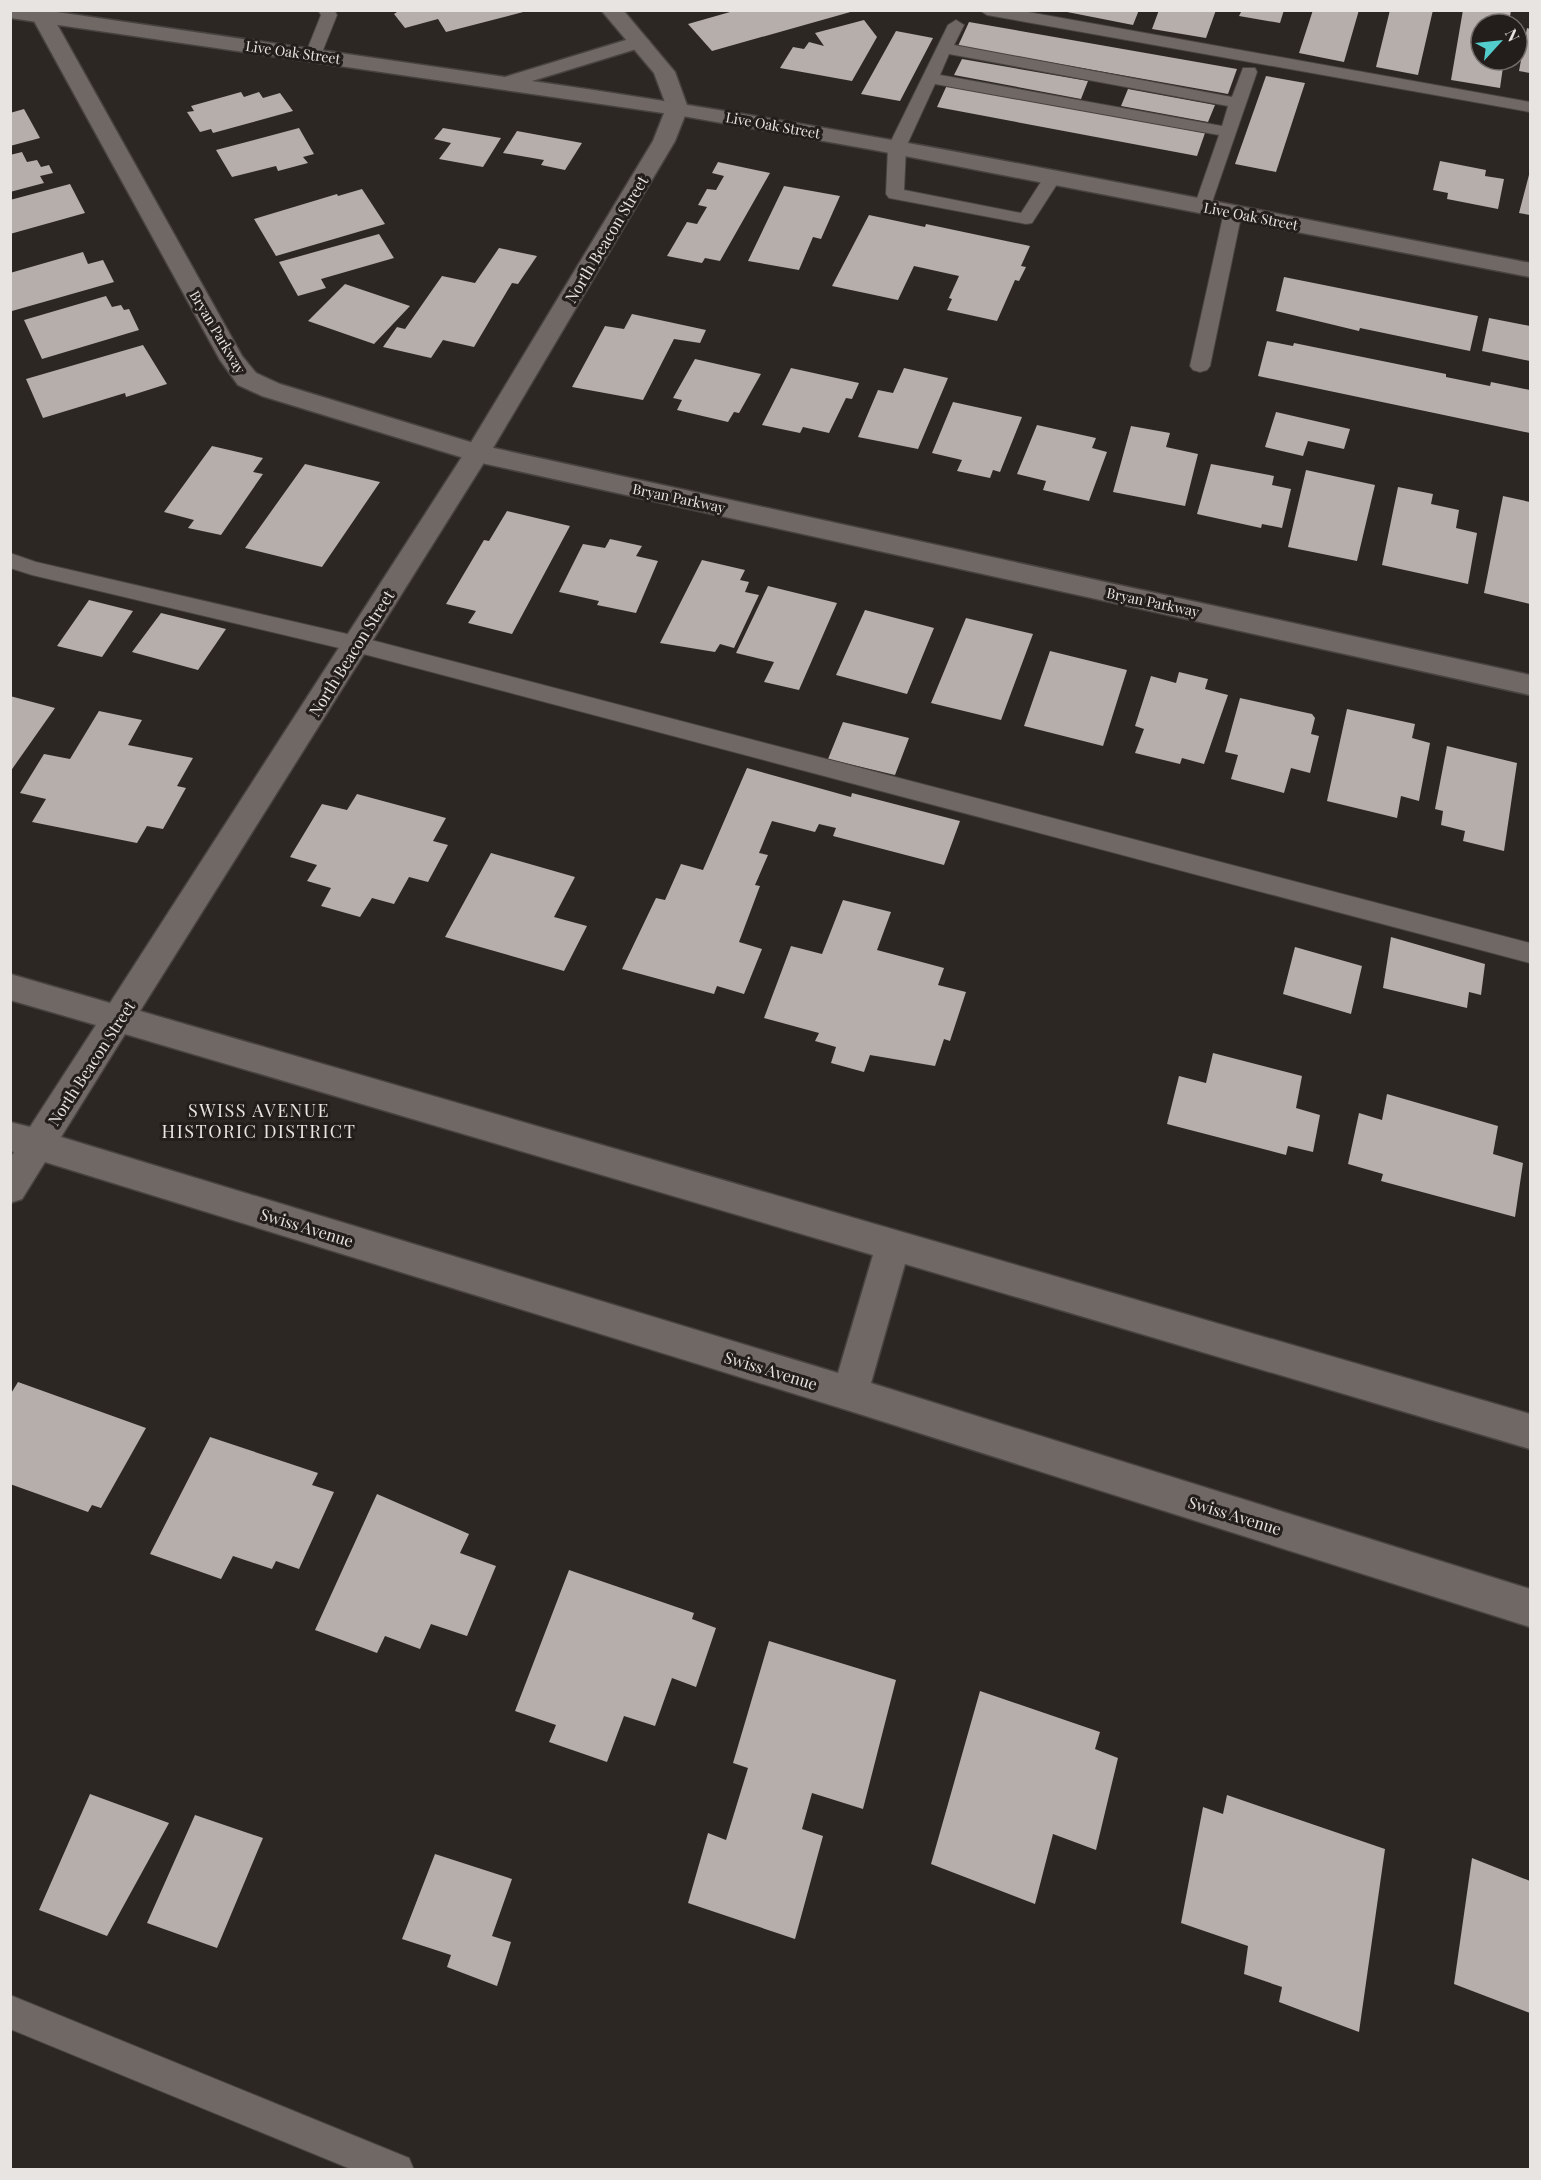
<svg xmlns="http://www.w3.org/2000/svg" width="1541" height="2180" font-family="'Playfair Display',serif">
<rect width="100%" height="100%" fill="#2d2724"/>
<path fill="#b5aeab" d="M400,10H527V11L446,32L438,19L405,28L394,14Z
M737,10H854V11L712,51L688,24Z
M1057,10H1139L1133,25Z
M1159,10H1216L1206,38L1152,29Z
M1242,10H1284L1280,23L1239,16Z
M1313,10H1359L1344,62L1299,53Z
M1390,10H1433L1418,75L1376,67Z
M1463,10H1511L1509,24H1481V60H1504L1500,88L1451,80Z
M864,20L877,37L852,81L780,68L793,47L804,49L809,42L824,46L815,33Z
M969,22L1237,69L1228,94L958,46Z
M1527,28L1530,29V73L1519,71Z
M896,31L933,38L900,101L861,94Z
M962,59L1088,81L1081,99L954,75Z
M1266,76L1305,83L1276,172L1235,164Z
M947,85L1205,133L1197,156L937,107Z
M1128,89L1215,105L1208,122L1121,106Z
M241,92L244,97L259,92L263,98L280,93L293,111L213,133L211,129L200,132L187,112L194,111L191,106Z
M24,109L40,138L10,146V113Z
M299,128L314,154L303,157L308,163L278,171L276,166L232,177L216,150Z
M443,128L501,138L483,167L439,159L451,143L434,139Z
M517,131L582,143L565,170L541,165L544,160L503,153Z
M22,152L27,162L37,160L41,167L49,165L53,173L40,176L44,183L10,192V155Z
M1440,161L1486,170L1485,176L1504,179L1498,209L1447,199L1448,193L1433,190Z
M718,162L770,173L720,261L705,258L702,263L667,256L687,222L697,224L707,207L698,205L707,189L716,190L724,176L712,173Z
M1530,171V215L1519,213Z
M70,184L85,213L10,234V200Z
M784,186L840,196L821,239L813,237L799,270L748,261Z
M362,189L385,224L276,256L254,219L337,194L338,196Z
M869,215L925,227L926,224L1030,246L1021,266L1026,267L1019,281L1015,280L997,321L947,310L952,299L949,298L959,276L914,266L898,300L832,286Z
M379,234L394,258L321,279L326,288L298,296L279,262Z
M499,248L537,256L518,284L512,283L474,347L443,340L431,358L383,347L397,327L405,329L442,276L475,283Z
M83,252L88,264L103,260L114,282L12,311L10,273Z
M1284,277L1478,316L1470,351L1360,328L1359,331L1276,311Z
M345,284L410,306L374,344L308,321Z
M106,296L112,307L121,305L124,310L129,309L139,330L42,359L24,320Z
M632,314L706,330L700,343L674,339L643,400L572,387L605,326L624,329Z
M1489,318L1530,326V361L1482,351Z
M1267,341L1293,346L1294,343L1446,374V377L1490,386L1491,382L1530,390V433L1258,376Z
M143,345L167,384L126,397L125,393L43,418L26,379Z
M695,359L761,374L739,413L734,412L728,422L677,410L682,400L673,398Z
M791,368L859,383L852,399L846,398L829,433L803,427L800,433L762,425Z
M904,368L948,378L918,449L858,437L878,390L893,393Z
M953,402L1022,417L1000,472L993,470L990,478L957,471L962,460L932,453Z
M1276,412L1350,429L1344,449L1308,441L1303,456L1265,447Z
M1037,425L1096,438L1092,448L1107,452L1089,501L1043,490L1046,481L1017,474Z
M1131,426L1170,433L1166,447L1198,454L1185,506L1113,492Z
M212,446L263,458L253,472L263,474L221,535L188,528L194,520L164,512Z
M305,464L380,482L322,567L245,548Z
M1211,464L1274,476L1272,485L1291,489L1282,528L1262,524L1261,528L1197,514Z
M1306,470L1375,485L1357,561L1288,547Z
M1398,487L1433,494L1431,504L1459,510L1456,528L1477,533L1468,584L1382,565Z
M1503,496L1530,502V604L1484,593Z
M507,511L570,526L512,634L468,623L476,611L446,604L484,540L489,541Z
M610,539L642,546L636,556L658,561L636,613L597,605L599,601L559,592L583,544L605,548Z
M702,560L745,570L740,580L749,582L745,592L759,595L734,648L720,644L715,652L660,643Z
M768,586L837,603L799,690L764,682L774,662L736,653Z
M89,600L133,611L102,657L57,646Z
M865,610L934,628L907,694L836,675Z
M161,613L226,629L198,670L132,652Z
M966,618L1033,634L1001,720L931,703Z
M1050,651L1127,670L1103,746L1024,726Z
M1179,672L1208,679L1205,689L1228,695L1204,764L1182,758L1180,764L1135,753L1144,729L1135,726L1151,676L1176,683Z
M10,696L55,708L10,772Z
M1240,698L1312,714L1315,718L1311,734L1319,736L1310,773L1291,768L1284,793L1231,779L1238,755L1225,752Z
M1347,709L1415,724L1412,738L1430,743L1419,801L1401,796L1397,818L1327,801Z
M99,711L142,720L128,745L193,758L177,786L186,788L163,829L147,826L137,843L32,822L46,799L20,793L44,754L70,759Z
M843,722L909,738L895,775L828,759Z
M1447,746L1517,763L1504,851L1463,841L1465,831L1441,825L1443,811L1435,809Z
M747,768L851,797L852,793L960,821L944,865L833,836L836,828L819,824L815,832L772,821L759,853L768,855L755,885L760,886L739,942L762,949L744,994L717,986L714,994L622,969L656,898L665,900L681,864L703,870Z
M357,794L446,818L433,841L448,845L428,882L409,877L394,904L372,898L360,917L321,906L331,888L307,881L317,865L290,857L322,804L347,810Z
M491,853L575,877L554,917L587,926L564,971L445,937Z
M843,900L891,912L877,950L944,968L938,985L966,992L950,1041L944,1039L935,1066L870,1055L864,1072L831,1063L836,1047L815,1041L819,1033L764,1018L791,946L822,954Z
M1391,937L1485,964L1481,995L1469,992L1467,1008L1383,988Z
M1295,947L1362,966L1351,1014L1283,994Z
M1213,1053L1302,1076L1296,1108L1320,1115L1313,1152L1288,1146L1286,1155L1167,1124L1179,1076L1206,1083Z
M1387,1094L1498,1126L1493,1154L1523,1163L1515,1217L1381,1181L1383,1174L1348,1164L1359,1113L1382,1120Z
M18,1382L146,1428L101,1508L92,1505L88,1512L10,1484V1395Z
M210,1437L318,1473L312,1485L334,1492L299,1569L276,1561L272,1569L233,1556L221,1579L150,1554Z
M377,1494L469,1534L460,1553L496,1566L467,1636L431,1624L420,1649L385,1636L377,1653L315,1630Z
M569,1570L694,1613L692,1619L716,1628L696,1687L672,1678L655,1726L624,1716L607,1762L549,1742L556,1725L515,1711Z
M769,1641L896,1680L863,1809L812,1793L802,1829L823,1836L795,1939L688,1903L708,1833L726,1840L748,1768L733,1763Z
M980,1691L1100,1732L1095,1749L1118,1758L1096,1850L1053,1834L1035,1904L931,1864Z
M90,1794L169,1823L107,1936L39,1910Z
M1227,1795L1385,1849L1359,2032L1279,2002L1282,1987L1244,1974L1248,1946L1181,1923L1203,1807L1223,1814Z
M195,1815L263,1838L217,1948L147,1923Z
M435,1854L512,1879L492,1936L511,1942L497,1986L447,1967L451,1955L402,1939Z
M1472,1858L1530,1881V2013L1454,1984Z"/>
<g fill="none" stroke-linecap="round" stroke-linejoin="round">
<defs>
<path id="service" d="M318,10H334L337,15L321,55L313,60L305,55L321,15Z
M979,10H1017L1530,102V112L987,15Z
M956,20L964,25L954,45L1232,97L1243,68H1255L1257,72L1209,211H1197L1194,207L1219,135L935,84L906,147L904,190L1021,213L1046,174H1058L1061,178L1032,223L1026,224L889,198L886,194L888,147L948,25ZM949,54L1228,106L1222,126L940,75Z
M1233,207L1239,208L1242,212L1210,366L1207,370L1200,372L1193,370L1190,366L1224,212L1227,208Z
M10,553L36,562L356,636L1530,943V963L356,652L32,575L10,568Z
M10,1995L409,2158L414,2170H353L10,2029Z"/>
<path id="minor" d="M28,10H49L242,356L256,373L280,384L480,445L1530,675V695L477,462L262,396L238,385L220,360Z
M601,10H623L675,72L688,108L685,113L677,115L669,113L654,73Z"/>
<path id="tertiary" d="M677,101L685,103L688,108L675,141L490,453L140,1011L1530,1414V1449L905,1264L871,1383L1530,1589V1627L850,1411L45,1162L22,1199L10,1203V1158L14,1152L10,1151V1122L30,1127L96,1025L10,1000V974L110,1003L467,449L653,141L666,108L669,103ZM125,1034L873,1255L838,1373L61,1137Z"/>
<path id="secondary" d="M10,10H43L505,77L639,36L646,38L650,42L646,46L532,81C866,129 1198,199 1530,263V277L874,150L677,115L10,18Z"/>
</defs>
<use href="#service" stroke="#484341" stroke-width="2"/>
<use href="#minor" stroke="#484341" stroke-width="3"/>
<use href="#tertiary" stroke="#484341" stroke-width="3"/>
<use href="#secondary" stroke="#484341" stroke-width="3"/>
<use href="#service" fill="#6f6865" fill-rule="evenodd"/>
<use href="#minor" fill="#6f6865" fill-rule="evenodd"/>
<use href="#tertiary" fill="#6f6865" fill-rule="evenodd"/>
<use href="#secondary" fill="#6f6865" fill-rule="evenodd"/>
</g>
<g text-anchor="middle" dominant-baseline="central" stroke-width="6" stroke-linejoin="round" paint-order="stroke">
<g font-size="14" fill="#e8e4e2" stroke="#231d1b">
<text transform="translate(293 52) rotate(8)">Live Oak Street</text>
<text transform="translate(773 125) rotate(10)">Live Oak Street</text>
<text transform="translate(1251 216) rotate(11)">Live Oak Street</text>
<text transform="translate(218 332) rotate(59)">Bryan Parkway</text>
<text transform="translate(679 498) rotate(12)">Bryan Parkway</text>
<text transform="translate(1153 602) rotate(12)">Bryan Parkway</text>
</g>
<g font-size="16" fill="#e8e4e2" stroke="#231d1b">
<text transform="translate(606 239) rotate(-59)">North Beacon Street</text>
<text transform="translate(351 653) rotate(-58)">North Beacon Street</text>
<text transform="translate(91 1063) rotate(-57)">North Beacon Street</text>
<text transform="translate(307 1227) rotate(17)">Swiss Avenue</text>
<text transform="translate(771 1370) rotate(17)">Swiss Avenue</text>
<text transform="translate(1235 1515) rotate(17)">Swiss Avenue</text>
</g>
<g font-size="18" letter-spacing="1.5" fill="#e8e4e2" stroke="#231d1b">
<text x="259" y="1110">SWISS AVENUE<tspan x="259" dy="21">HISTORIC DISTRICT</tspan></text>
</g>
</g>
<rect width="1541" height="2180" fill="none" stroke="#e8e4e2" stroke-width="24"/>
<g transform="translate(1499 42) rotate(63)"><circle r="28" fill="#231d1b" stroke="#726d6b" stroke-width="1.5"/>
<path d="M0-4.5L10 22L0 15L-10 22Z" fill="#52cdcc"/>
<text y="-9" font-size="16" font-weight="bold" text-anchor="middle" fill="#e8e4e2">N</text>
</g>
</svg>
